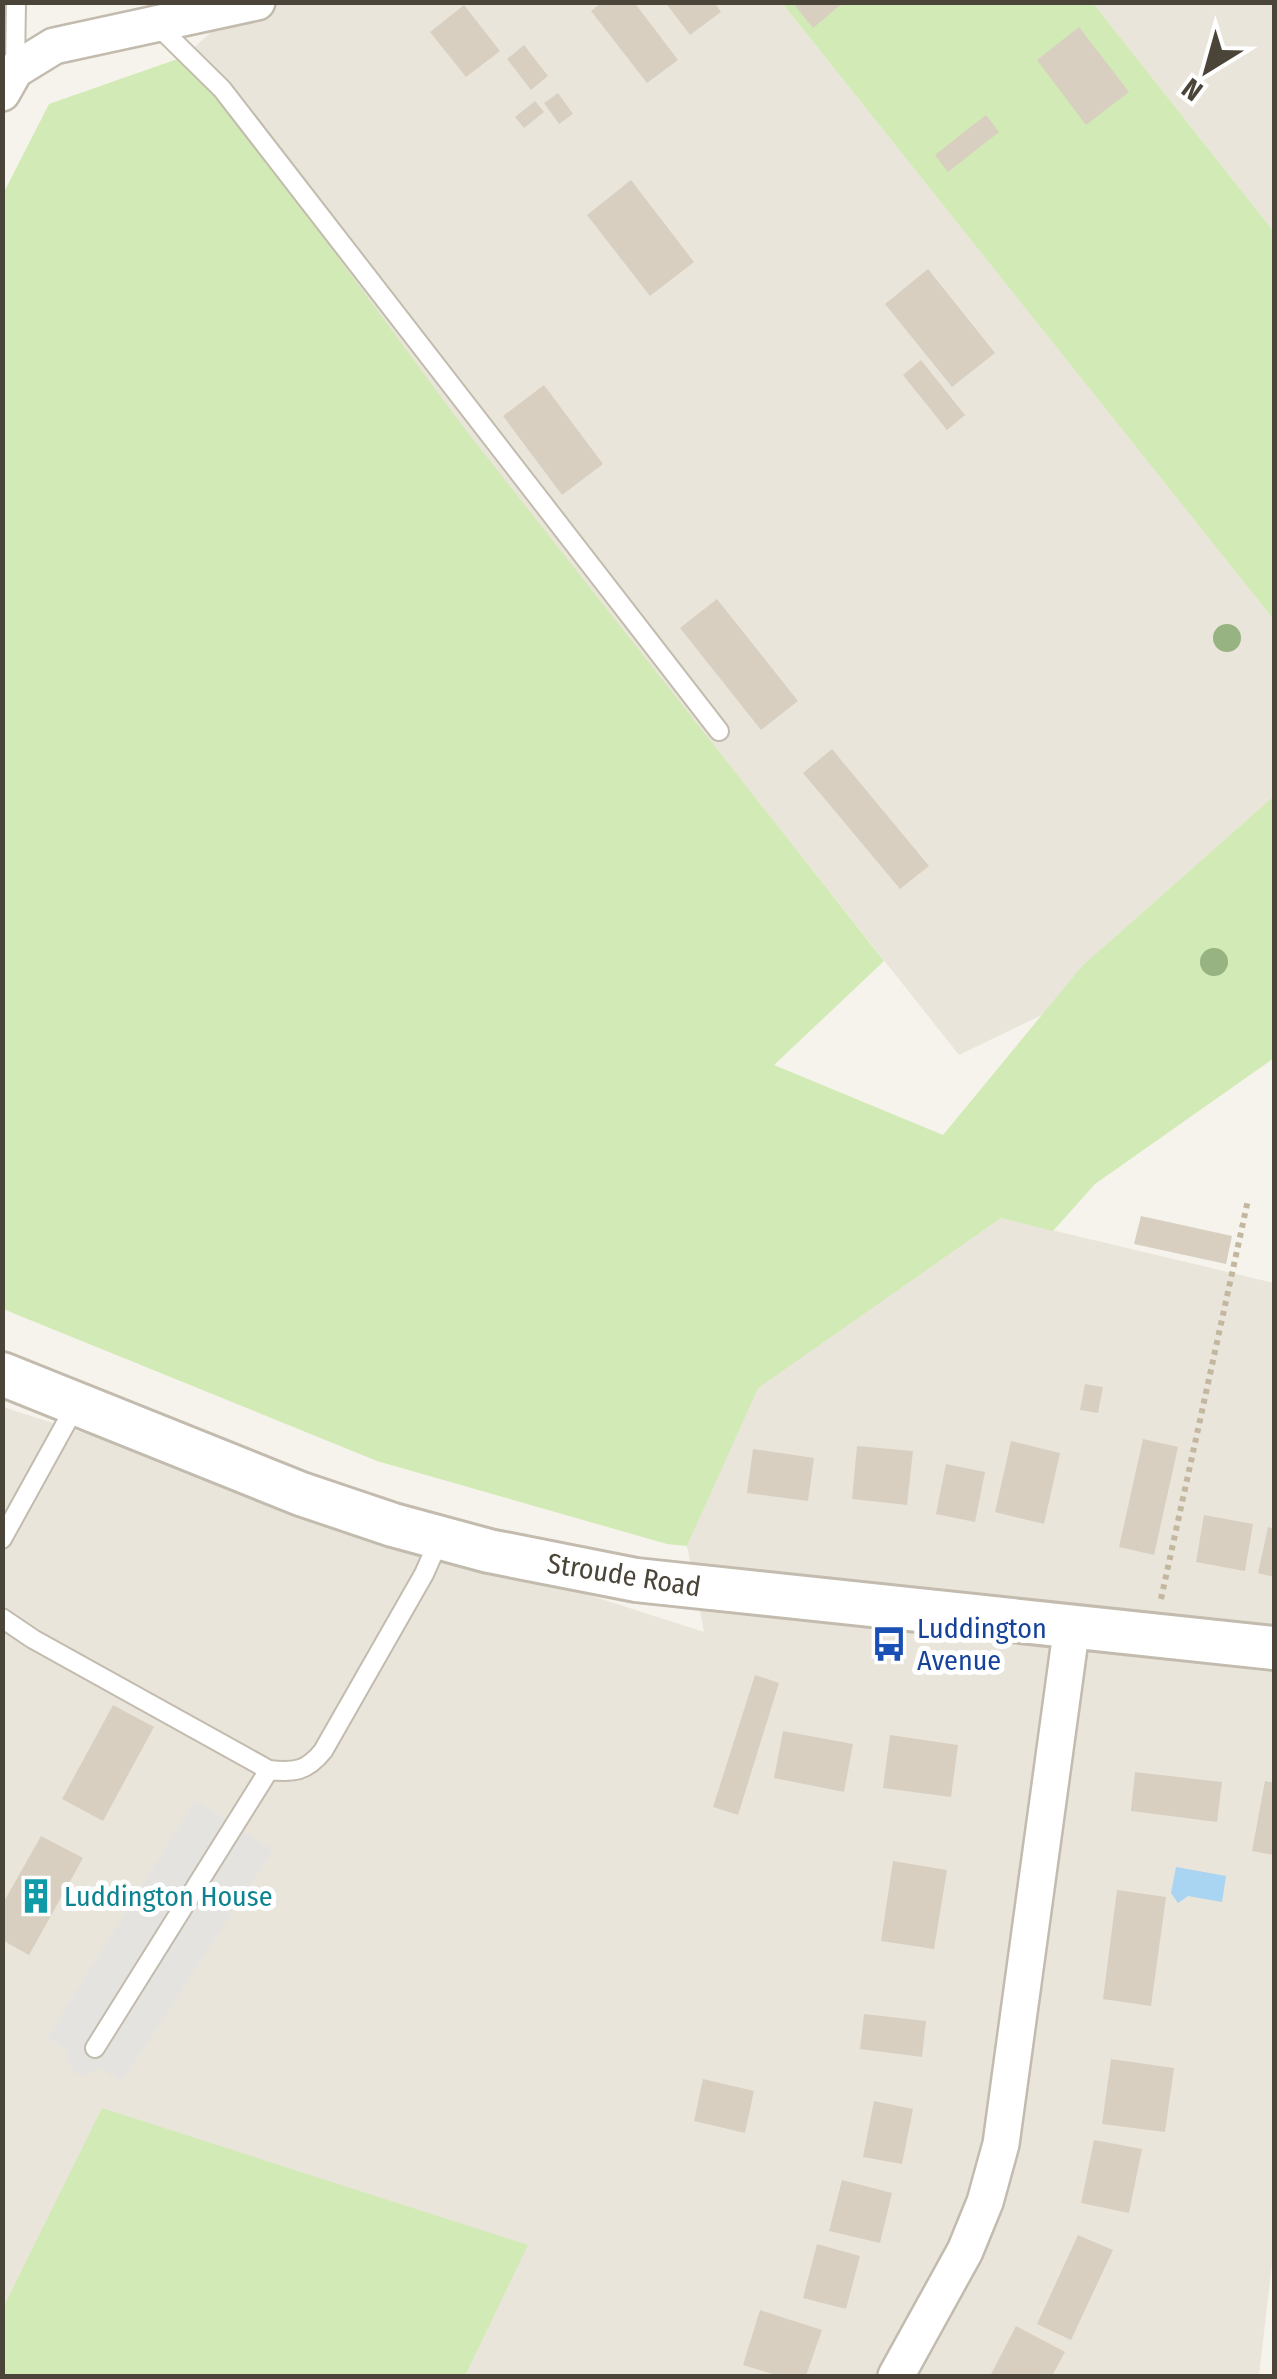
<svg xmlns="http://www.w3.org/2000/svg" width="1277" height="2379" font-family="'Fira Sans Condensed',sans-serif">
<rect width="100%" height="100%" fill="#f6f3ec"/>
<path fill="#eae5da" d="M243,3H782L1274,620V796L1083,965L1048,1012L959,1055L175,65Z
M1093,3H1274V232Z
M1001,1218L1274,1283V2246L1259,2376H465L527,2245L3,2308V1407L704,1632L687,1546L757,1388Z"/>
<path fill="#d2eab5" d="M782,3H1093L1274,232V620Z
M189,55L461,424L884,961L774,1065L943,1135L1083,965L1274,796V1058L1095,1184L1053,1231L1001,1218L758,1388L687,1546L667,1544L377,1461L3,1309L2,196L49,104Z
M102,2108L528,2245L465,2376H3V2308Z"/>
<path fill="#e5e3e0" d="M195,1800L273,1850L122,2082L100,2068L85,2076L76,2074L67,2062L68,2051L47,2038Z"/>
<path fill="#a9d4f2" d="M1176,1867L1226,1876L1222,1902L1188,1896L1178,1903L1171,1893Z"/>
<path fill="#d8cfc1" d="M602,2H634L678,60L647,83L591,11Z
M665,2H714L721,12L690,35Z
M792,2H844L813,28Z
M464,5L500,51L466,77L430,32Z
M1079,27L1129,92L1086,125L1037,60Z
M524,45L548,76L531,90L507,59Z
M558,93L573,114L559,124L544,103Z
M535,101L544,112L524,128L515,117Z
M986,115L999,132L948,172L935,155Z
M631,180L694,262L650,296L587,215Z
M928,269L995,353L952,387L885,304Z
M921,360L965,415L947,430L903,375Z
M544,385L603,464L562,495L503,416Z
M717,599L798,701L761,730L680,628Z
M832,749L929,866L900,889L803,773Z
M1141,1216L1232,1236L1226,1264L1134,1244Z
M1085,1384L1103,1387L1098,1413L1080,1410Z
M1143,1439L1178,1447L1154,1555L1119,1547Z
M1011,1441L1060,1453L1044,1524L995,1512Z
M857,1446L913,1451L907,1505L852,1499Z
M753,1449L814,1458L808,1501L747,1493Z
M946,1464L985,1472L975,1522L936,1514Z
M1204,1515L1253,1524L1245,1571L1196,1562Z
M1268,1527L1274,1529V1577L1258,1573Z
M755,1675L779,1683L738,1815L713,1807Z
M113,1705L154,1727L103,1821L62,1799Z
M783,1731L853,1744L844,1792L774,1778Z
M890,1735L958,1745L951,1797L883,1788Z
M1135,1772L1222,1782L1217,1822L1131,1811Z
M1265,1781L1274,1783V1855L1252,1851Z
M41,1836L83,1858L29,1955L2,1940V1905Z
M893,1861L947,1870L934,1949L881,1941Z
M1117,1890L1166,1897L1151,2006L1103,1999Z
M864,2014L926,2021L922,2057L860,2049Z
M1111,2059L1174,2068L1165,2132L1102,2124Z
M703,2079L754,2091L745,2133L694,2121Z
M874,2101L913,2109L902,2164L863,2157Z
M1094,2140L1142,2149L1129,2213L1081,2203Z
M842,2180L892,2193L880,2243L829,2231Z
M1078,2235L1113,2250L1071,2340L1037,2324Z
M817,2244L860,2256L846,2309L803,2298Z
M760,2310L822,2330L806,2376H779L743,2365Z
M1016,2326L1065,2352L1052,2376H990Z"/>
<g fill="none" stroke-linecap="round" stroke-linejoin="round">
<defs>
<path id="service" d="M157,25L222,89L719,731
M15,69L16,2
M2,1539L76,1405
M2,1618L33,1639L269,1770L95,2048
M269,1770C294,1773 307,1771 323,1751L424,1574L440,1538"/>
<path id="minor" d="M2,93L15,70L54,46L257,2
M896,2376L965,2251L985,2202L1001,2144L1069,1647V1626"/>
<path id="tertiary" d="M2,1374L301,1494L393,1525L489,1551L636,1580L1274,1648"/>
</defs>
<use href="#service" stroke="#c2bbae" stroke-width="22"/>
<use href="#minor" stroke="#c2bbae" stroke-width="40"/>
<use href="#tertiary" stroke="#c2bbae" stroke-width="48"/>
<path stroke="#c4b79f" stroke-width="6" stroke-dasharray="5 5" stroke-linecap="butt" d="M1161,1599L1248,1200"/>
<use href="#service" stroke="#fff" stroke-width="18"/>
<use href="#minor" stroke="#fff" stroke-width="35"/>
<use href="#tertiary" stroke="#fff" stroke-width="42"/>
</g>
<g fill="#97b381">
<circle cx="1227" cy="638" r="14"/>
<circle cx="1214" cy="962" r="14"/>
</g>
<defs>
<symbol id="bus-bare" viewBox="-9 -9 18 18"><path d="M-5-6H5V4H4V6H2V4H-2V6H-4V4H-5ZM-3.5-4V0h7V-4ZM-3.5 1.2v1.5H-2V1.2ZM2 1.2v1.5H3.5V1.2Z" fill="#1a4fb4" stroke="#fff" stroke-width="2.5" paint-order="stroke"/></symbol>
<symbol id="building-bare" viewBox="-9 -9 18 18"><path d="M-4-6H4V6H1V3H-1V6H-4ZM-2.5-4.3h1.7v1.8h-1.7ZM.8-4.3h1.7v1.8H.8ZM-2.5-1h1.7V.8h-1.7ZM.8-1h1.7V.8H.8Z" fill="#0f9aa8" stroke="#fff" stroke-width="2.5" paint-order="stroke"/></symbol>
</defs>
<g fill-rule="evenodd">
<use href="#bus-bare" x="864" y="1619" width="50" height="50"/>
<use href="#building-bare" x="11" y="1871" width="50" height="50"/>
</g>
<g text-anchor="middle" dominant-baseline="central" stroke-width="10" stroke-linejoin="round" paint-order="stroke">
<g font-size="28" fill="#4b4439" stroke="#fff">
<text transform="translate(624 1575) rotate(9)">Stroude Road</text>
</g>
<g font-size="28" fill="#164399" stroke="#fff" text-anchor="start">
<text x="917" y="1628">Luddington<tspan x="917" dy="32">Avenue</tspan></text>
</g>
<g font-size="28" fill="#0d838f" stroke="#fff" text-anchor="start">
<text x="64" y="1896">Luddington House</text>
</g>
</g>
<rect width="1277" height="2379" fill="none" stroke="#4b4439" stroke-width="10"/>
<g transform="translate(1207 70) rotate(217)" stroke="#ffffff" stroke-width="8" paint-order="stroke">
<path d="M0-8L18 38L0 25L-18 38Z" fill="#4b4439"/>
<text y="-15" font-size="28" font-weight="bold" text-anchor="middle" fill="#4b4439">N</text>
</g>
</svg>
